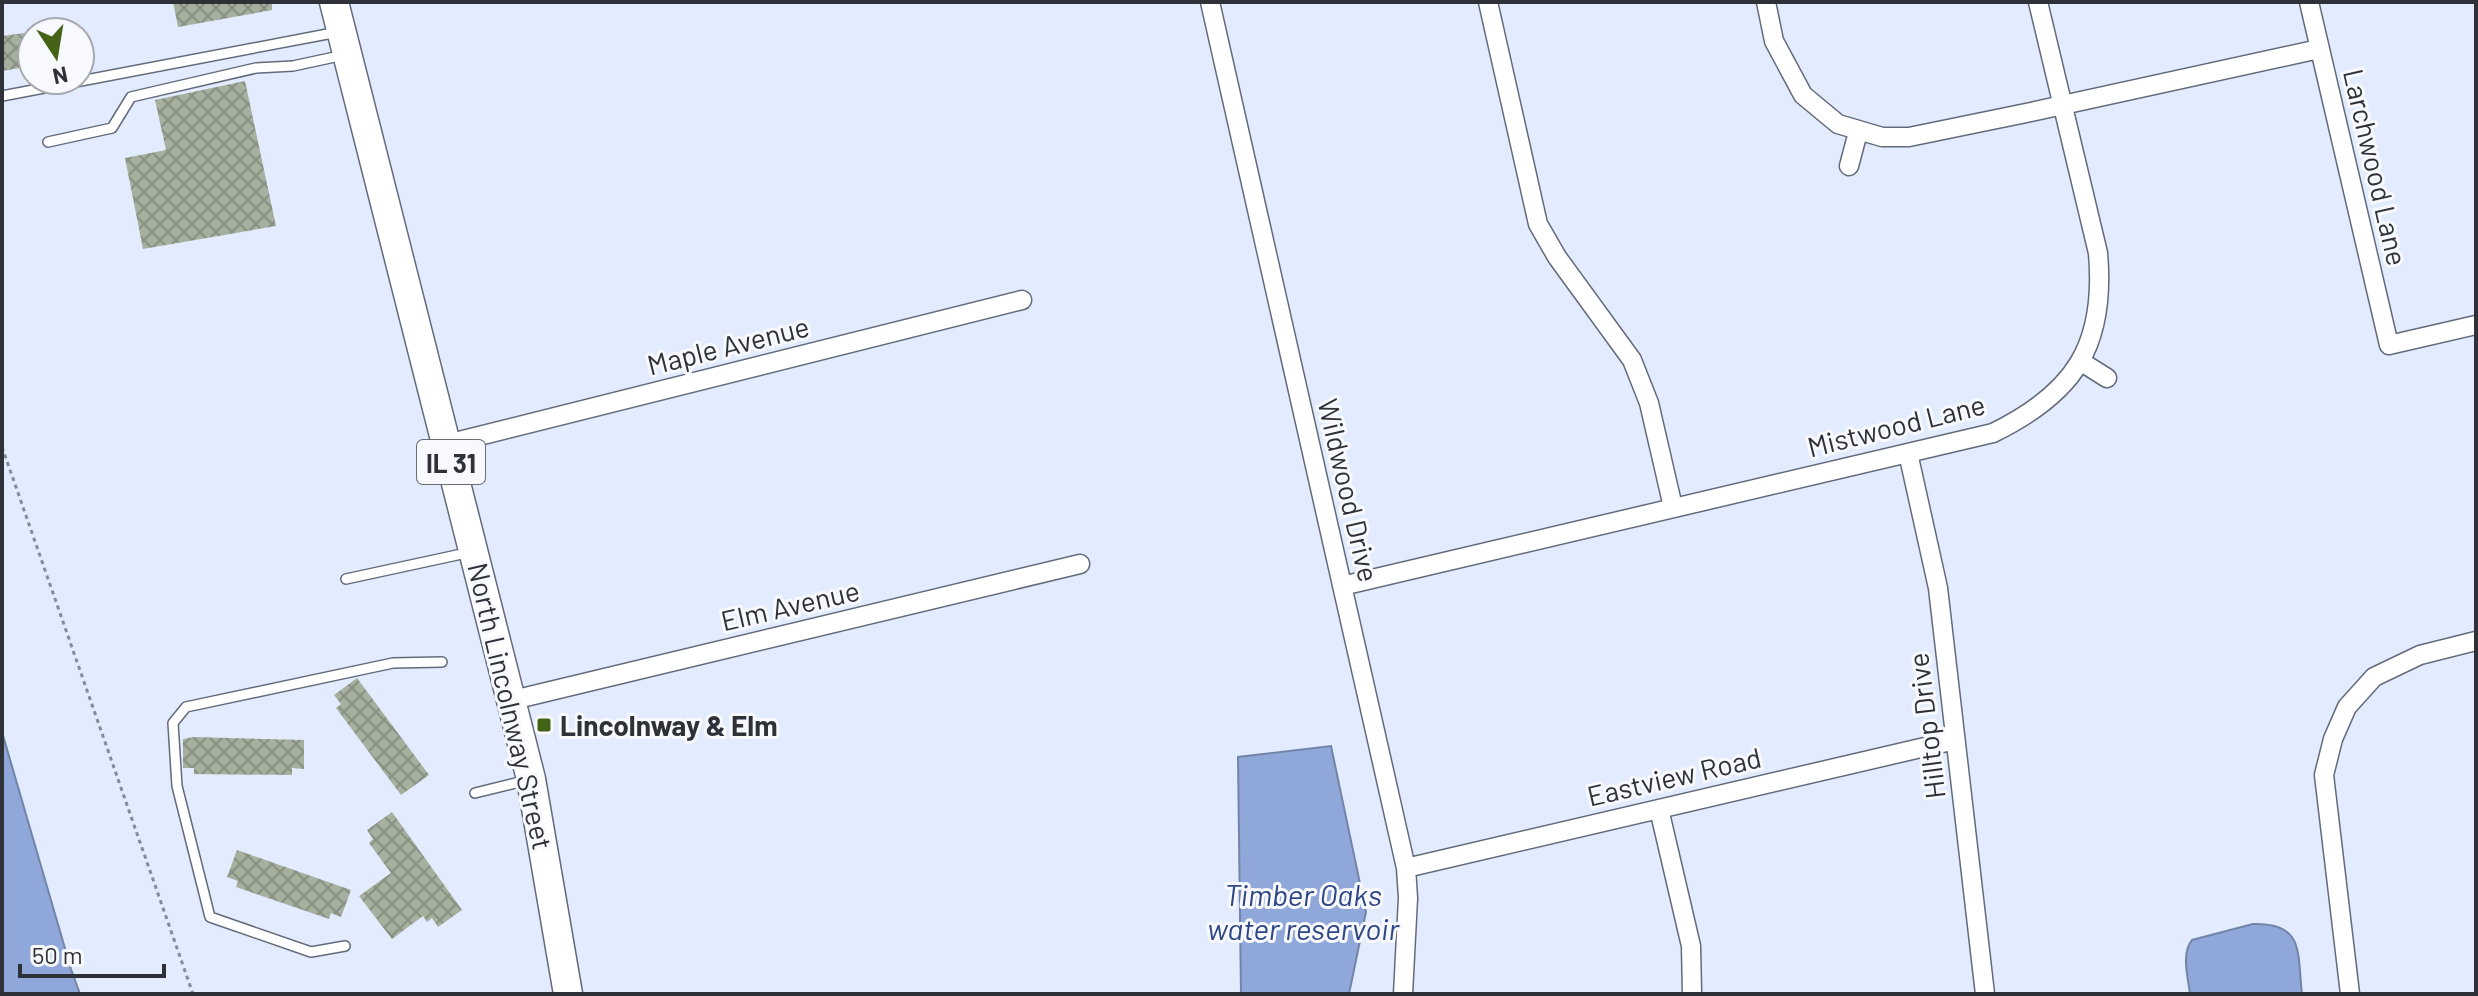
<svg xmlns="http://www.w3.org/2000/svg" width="2478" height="996" font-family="Barlow,sans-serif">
<defs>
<pattern id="building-cross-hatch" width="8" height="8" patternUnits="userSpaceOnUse" patternTransform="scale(2)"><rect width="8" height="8" fill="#a6b09e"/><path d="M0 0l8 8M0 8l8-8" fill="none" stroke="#889082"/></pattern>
</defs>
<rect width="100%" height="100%" fill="#e3ecff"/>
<path fill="#90a7da" stroke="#7384a9" stroke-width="2" d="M2,732L71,969L80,994H2Z
M1331,746L1366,912L1349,994H1241L1238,757Z
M2253,924C2305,923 2297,952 2302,994H2190C2188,978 2181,953 2192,940Z"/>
<path fill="url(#building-cross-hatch)" d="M173,2H272V10L178,27Z
M32,32V66L2,71V36Z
M245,81L276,226L143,249L125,158L166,150L155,100Z
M357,678L429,775L401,795L336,708L341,704L334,695Z
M194,737L304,740V769L292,768V775L194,774V768H183V739Z
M392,812L462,910L438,927L432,918L427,922L423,916L392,939L359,896L391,873L369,843L373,839L367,830Z
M237,850L351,890L341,917L331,913L329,919L236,887L238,881L227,877Z"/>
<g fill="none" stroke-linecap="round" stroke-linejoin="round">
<defs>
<path id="service" d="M2,96L338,32
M48,142L112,128L131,97L256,68L293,66L344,55
M346,579L471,552
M475,793L528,780
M345,946L311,952L210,917L177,786L173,723L186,707L393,663L442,662"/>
<path id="minor" d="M1210,2L1406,868L1408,898L1403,994
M1488,2L1538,224L1557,257L1632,360L1649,403L1673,507
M1766,2L1774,41L1803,95L1838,124L1882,137H1909L2031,112L2319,49
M2309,2L2389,345L2476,325
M1849,166L1858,132
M2080,361L2107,378
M447,444L1022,300
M1908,453L1938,588L1985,994
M1342,586L1993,433C2075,393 2106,345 2098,253L2038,2
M513,700L1080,564
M1659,809L1691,946L1692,994
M1406,868L1955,740
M2350,994L2324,775L2333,739L2347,707L2374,677L2420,655L2476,641"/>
<path id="primary" d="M334,2L531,779L568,994"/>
</defs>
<use href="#service" stroke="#636b7b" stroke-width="12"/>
<use href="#minor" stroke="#636b7b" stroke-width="21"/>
<use href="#primary" stroke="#636b7b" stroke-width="31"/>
<path stroke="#858b98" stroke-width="3" stroke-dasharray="4 4" stroke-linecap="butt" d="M2,447L193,994"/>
<use href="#service" stroke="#fff" stroke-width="9"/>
<use href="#minor" stroke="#fff" stroke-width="18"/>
<use href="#primary" stroke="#fff" stroke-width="28"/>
</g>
<rect fill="#446317" stroke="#f7f9fd" stroke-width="3" x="536" y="717" width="16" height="16" rx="4"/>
<g text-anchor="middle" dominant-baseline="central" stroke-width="6" stroke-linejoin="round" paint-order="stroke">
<rect fill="#f7f9fd" stroke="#6a6d73" stroke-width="2" x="417" y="440" width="68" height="44" rx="6"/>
<g font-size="26" font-weight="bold" fill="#2e3138">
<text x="451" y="462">IL 31</text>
</g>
<g font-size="28" fill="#2e3138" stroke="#f7f9fd">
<text transform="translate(2376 167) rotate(77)">Larchwood Lane</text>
<text transform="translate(728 345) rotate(-14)">Maple Avenue</text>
<text transform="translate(1896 425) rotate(-14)">Mistwood Lane</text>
<text transform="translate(1349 490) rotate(77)">Wildwood Drive</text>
<text transform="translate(790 605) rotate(-13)">Elm Avenue</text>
<text transform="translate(511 706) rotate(77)">North Lincolnway Street</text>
<text transform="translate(1926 726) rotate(-97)">Hilltop Drive</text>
<text transform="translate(1674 776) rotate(-13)">Eastview Road</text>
</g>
<g font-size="28" font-weight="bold" fill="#2e3138" stroke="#f7f9fd" text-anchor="start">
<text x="560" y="725">Lincolnway &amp; Elm</text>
</g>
<g font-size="30" font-style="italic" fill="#2f4786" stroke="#f7f9fd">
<text x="1303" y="894">Timber Oaks<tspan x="1303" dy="34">water reservoir</tspan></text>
</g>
</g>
<rect width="2478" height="996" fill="none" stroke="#2e3138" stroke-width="8"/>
<g transform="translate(56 56) rotate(168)"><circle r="38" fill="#f7f9fd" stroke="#a7a9ae" stroke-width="2"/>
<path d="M0-6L14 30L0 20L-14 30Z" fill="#446317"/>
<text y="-12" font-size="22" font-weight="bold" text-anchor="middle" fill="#2e3138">N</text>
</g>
<path d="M20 964v12h144v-12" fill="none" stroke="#2e3138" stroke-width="4"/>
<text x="32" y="964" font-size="24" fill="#2e3138" stroke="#f7f9fd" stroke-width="6" paint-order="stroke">50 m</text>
</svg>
